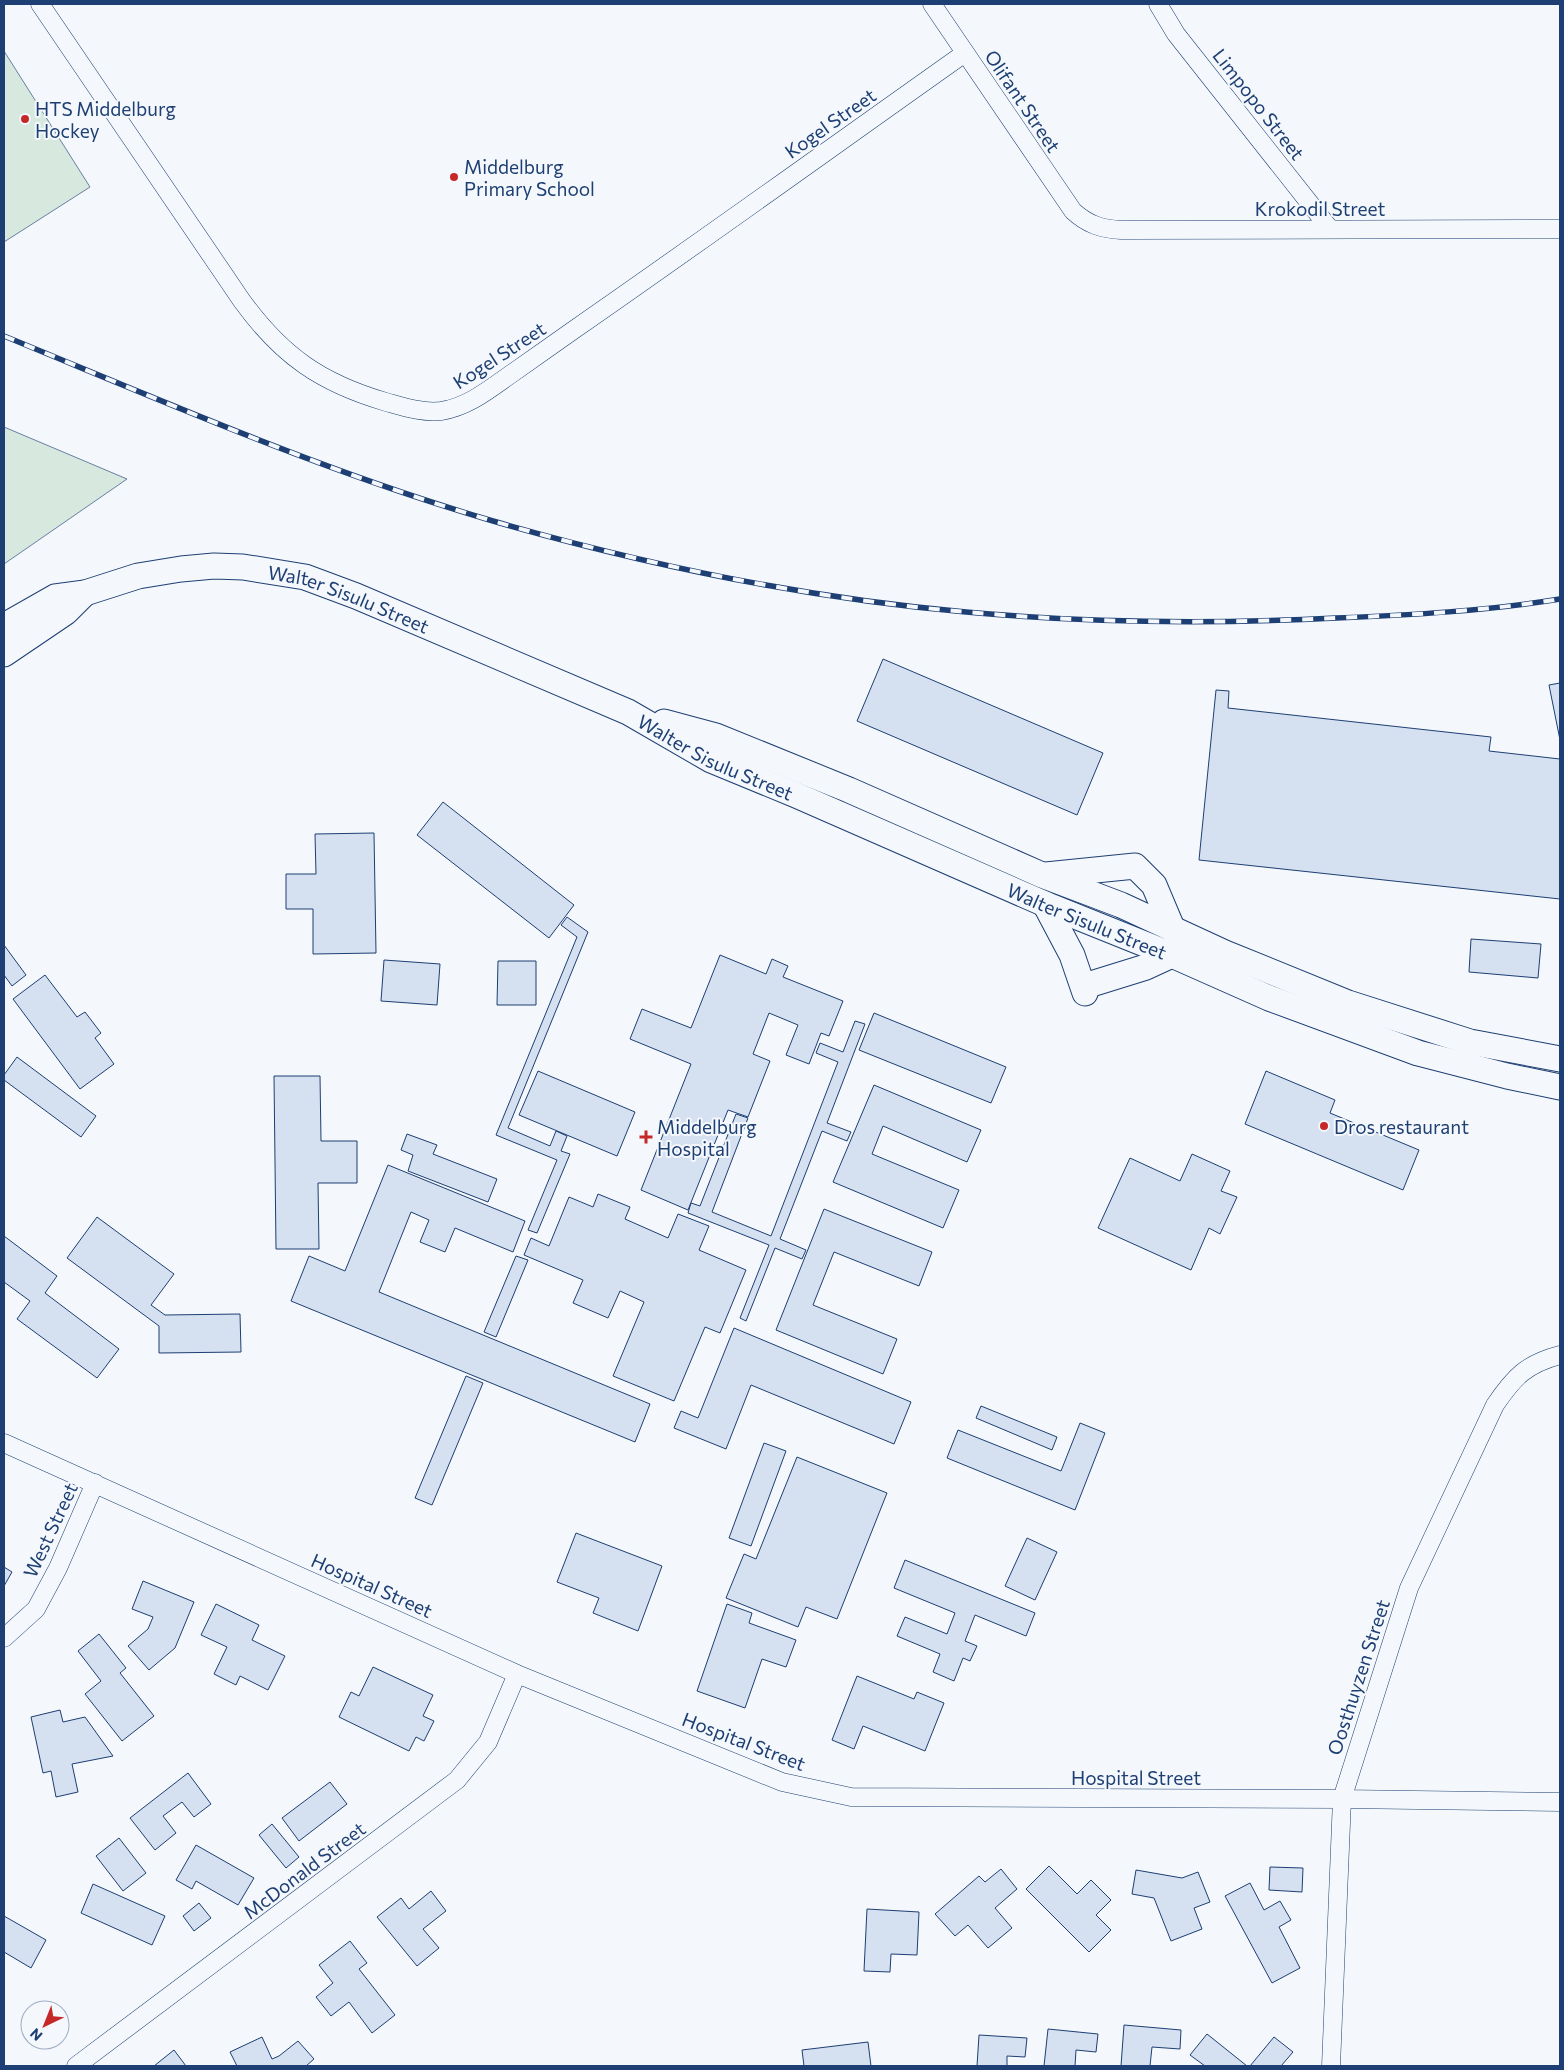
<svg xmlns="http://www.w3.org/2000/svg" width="1564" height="2070" font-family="Commissioner,sans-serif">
<rect width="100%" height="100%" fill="#f4f7fb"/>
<path fill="#d7e8df" stroke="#687fa3" d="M4,51L90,187L4,242Z
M4,427L127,479L4,564Z"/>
<path fill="#d5e0f0" stroke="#1d3f73" d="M883,659L1103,753L1077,815L857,721Z
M1560,683V740L1549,685Z
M1216,690L1229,691L1228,708L1491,737L1489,751L1560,759V899L1199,860Z
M443,802L574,905L549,938L417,835Z
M374,833L376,953L313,954V909H286V874H316L315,834Z
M567,917L588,932L508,1128L550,1146L556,1131L567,1136L561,1151L570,1154L537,1233L528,1230L557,1160L496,1135L577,937L561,925Z
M1471,939L1541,944L1538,978L1469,972Z
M4,945L26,975L12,986L4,975Z
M720,955L766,974L772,959L788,966L783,977L843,1001L829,1036L821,1033L809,1064L786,1055L798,1025L769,1013L753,1054L770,1061L748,1117L728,1110L688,1210L641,1190L691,1064L630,1039L642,1009L691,1028Z
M384,960L440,964L437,1005L381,1001Z
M498,961H536V1005H497Z
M45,975L77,1017L85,1012L101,1033L95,1038L114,1064L80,1089L13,999Z
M874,1013L1006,1067L991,1103L859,1050Z
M855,1021L865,1024L827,1123L851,1132L847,1141L822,1131L780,1239L806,1250L802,1259L775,1248L746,1321L740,1318L769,1245L688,1213L691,1203L700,1206L736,1114L748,1118L712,1212L771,1236L838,1062L816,1053L820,1043L843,1052Z
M17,1057L96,1116L81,1137L4,1080V1075Z
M538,1071L635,1112L617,1156L519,1115Z
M1266,1071L1335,1100L1330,1113L1419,1150L1403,1190L1245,1124Z
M274,1076H320L321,1141H357V1183H318L319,1249H276Z
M874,1085L981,1130L967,1162L883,1126L872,1154L959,1190L943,1228L833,1182Z
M407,1134L437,1145L433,1154L497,1179L488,1202L408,1171L413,1155L401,1150Z
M1192,1154L1230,1171L1221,1191L1237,1197L1220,1234L1209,1228L1191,1270L1098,1228L1130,1158L1180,1181Z
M388,1165L525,1221L513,1252L455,1228L445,1252L420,1242L429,1220L411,1212L379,1292L650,1404L635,1442L291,1301L309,1256L345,1271Z
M598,1194L630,1207L625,1219L668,1238L678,1214L709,1226L699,1250L746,1270L720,1333L705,1327L674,1401L613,1376L644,1302L620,1291L608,1318L573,1303L583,1280L524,1255L531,1238L549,1246L569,1197L593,1207Z
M824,1209L932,1252L919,1286L834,1252L813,1305L897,1339L883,1374L776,1330Z
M97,1217L174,1274L151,1305L165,1315L240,1314L241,1352L159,1353V1326L67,1258Z
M4,1236L57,1276L45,1293L119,1349L97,1378L17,1319L30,1301L4,1282Z
M516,1256L528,1260L496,1337L484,1332Z
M734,1328L911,1402L894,1444L751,1385L726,1449L674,1428L681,1411L698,1418Z
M466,1376L483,1383L432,1505L415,1498Z
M981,1406L1057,1437L1052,1450L976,1418Z
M1080,1423L1105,1433L1075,1510L947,1458L958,1430L1061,1471Z
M764,1443L786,1451L751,1546L729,1538Z
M797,1457L887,1493L837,1619L806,1607L798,1627L726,1598L744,1554L756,1559Z
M576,1533L662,1566L638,1631L593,1613L599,1598L557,1582Z
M1027,1538L1057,1552L1035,1600L1005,1586Z
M905,1560L1035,1613L1026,1636L975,1615L965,1641L977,1646L970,1661L963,1658L954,1681L933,1672L940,1654L897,1636L905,1617L947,1634L955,1613L894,1588Z
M4,1567L12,1572L4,1586Z
M143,1581L194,1602L175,1648L149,1670L128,1646L148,1629L153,1617L132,1609Z
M216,1604L259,1625L252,1640L285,1656L268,1690L240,1676L236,1685L214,1674L227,1647L201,1635Z
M727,1604L752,1613L749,1623L796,1640L786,1667L762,1659L745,1708L697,1691Z
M99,1634L126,1668L120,1673L154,1716L122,1741L85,1694L101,1681L78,1651Z
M373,1667L433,1695L423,1716L434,1721L424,1741L416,1737L409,1751L339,1717L351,1692L359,1696Z
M857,1676L914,1699L917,1692L944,1703L925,1751L863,1726L854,1749L832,1740Z
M60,1710L63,1722L85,1717L113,1756L72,1764L78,1792L56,1797L51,1771L43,1773L31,1717Z
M188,1773L211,1804L194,1817L182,1802L163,1816L176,1833L155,1850L130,1818Z
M330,1782L347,1804L299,1841L282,1818Z
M272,1824L299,1857L286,1868L259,1835Z
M119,1838L146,1873L123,1891L96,1856Z
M196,1845L254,1878L238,1905L196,1881L192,1889L176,1880Z
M1049,1866L1077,1894L1091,1880L1111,1900L1096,1915L1111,1930L1089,1952L1026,1889Z
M1270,1867L1303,1868L1302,1892L1269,1890Z
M1001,1869L1017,1889L995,1908L1012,1928L988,1948L968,1925L955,1936L935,1914L979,1876L985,1882Z
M1136,1870L1182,1878L1198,1872L1210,1902L1194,1908L1202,1929L1171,1941L1154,1898L1132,1894Z
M1250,1883L1264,1910L1280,1901L1291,1920L1279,1927L1300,1968L1272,1983L1225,1896Z
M93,1884L165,1916L152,1945L81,1913Z
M431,1891L446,1911L423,1929L439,1948L417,1966L377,1917L401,1898L409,1909Z
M199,1903L211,1918L194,1931L183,1916Z
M867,1909L919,1912L917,1955L891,1954L890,1972L864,1971Z
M4,1916L46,1940L31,1968L4,1952Z
M350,1941L367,1963L359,1969L395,2015L372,2033L349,2002L331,2016L316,1997L333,1983L319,1965Z
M1124,2025L1181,2030L1180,2049L1152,2047L1150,2066H1121Z
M1048,2029L1098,2034L1096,2052L1076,2050L1075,2066H1044Z
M1207,2034L1247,2066H1205L1190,2055Z
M979,2035L1027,2038L1025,2057L1007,2056V2066H977Z
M262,2037L272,2059L279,2056L298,2041L314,2059L306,2066H237L230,2052Z
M1274,2037L1293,2052L1281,2066H1250Z
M868,2042L871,2066H804L802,2050Z
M174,2050L186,2066H154Z"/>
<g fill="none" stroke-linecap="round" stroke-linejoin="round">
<defs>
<path id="minor" d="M40,4L242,301C282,356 321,383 386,402C404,407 422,413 441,411C469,407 492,387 514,372C534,358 555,343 575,329C706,238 835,145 965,53
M932,4L1073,211C1087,224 1101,229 1121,230L1560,229
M1158,4L1176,34L1330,229
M4,1443L517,1674L782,1782L851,1797L1342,1799L1560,1802
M4,1638L36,1609L58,1568L95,1483
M76,2066L457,1780L488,1742L517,1674
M1331,2066L1342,1799L1409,1588L1495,1405C1514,1377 1526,1364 1560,1355"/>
<g id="secondary">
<path id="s1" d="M4,626L55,597L85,593L138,576L181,569L214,566L243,567L305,577L356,596L628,712L711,760L796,795L1045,904L1172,955L1269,998L1418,1053L1507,1076L1560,1087"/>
<path d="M4,654L66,612L85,593"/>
<path d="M664,722L716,736L849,790L1042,875L1121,905L1225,953L1348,1003L1470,1042L1560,1059"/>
<path d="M1046,875L1135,866L1154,885L1173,930"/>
<path d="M1045,904L1072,955L1085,993"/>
<path d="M1088,985L1146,967L1172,955"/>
</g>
</defs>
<use href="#minor" stroke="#1d3f73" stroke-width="19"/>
<use href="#secondary" stroke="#1d3f73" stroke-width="27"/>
<use href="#minor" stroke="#f4f7fb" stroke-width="18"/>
<use href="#secondary" stroke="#f4f7fb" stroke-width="25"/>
<defs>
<path id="rail" d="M4,336C165,402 325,472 493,521C646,565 807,598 966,612C1089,623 1213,624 1336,618C1411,615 1486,611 1560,599"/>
</defs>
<use href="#rail" stroke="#1d3f73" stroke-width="5.5"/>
<use href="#rail" stroke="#f4f7fb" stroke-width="4" stroke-dasharray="11" stroke-linecap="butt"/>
</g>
<g fill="#c62828" stroke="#f4f7fb" stroke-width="2">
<circle cx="25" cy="119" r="5"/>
<circle cx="454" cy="177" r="5"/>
<circle cx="1324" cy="1126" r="5"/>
<path d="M643.5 1129.5h5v5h5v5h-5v5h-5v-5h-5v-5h5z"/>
</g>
<g text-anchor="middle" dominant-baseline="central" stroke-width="4" stroke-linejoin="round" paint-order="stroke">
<g font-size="19" fill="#1d3f73" stroke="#f4f7fb">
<text transform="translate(1023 101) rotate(56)">Olifant Street</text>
<text transform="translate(1259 104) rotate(52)">Limpopo Street</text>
<text transform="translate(830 123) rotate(-35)">Kogel Street</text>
<text x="1320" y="208">Krokodil Street</text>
<text transform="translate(499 355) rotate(-33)">Kogel Street</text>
<text stroke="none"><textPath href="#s1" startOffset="361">Walter Sisulu Street</textPath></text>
<text stroke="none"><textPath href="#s1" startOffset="762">Walter Sisulu Street</textPath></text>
<text stroke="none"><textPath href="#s1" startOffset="1168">Walter Sisulu Street</textPath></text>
<text transform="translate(50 1530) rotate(-65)">West Street</text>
<text transform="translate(372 1585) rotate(24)">Hospital Street</text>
<text transform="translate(1358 1677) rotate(-72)">Oosthuyzen Street</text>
<text transform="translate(744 1741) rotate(21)">Hospital Street</text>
<text x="1136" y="1777">Hospital Street</text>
<text transform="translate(304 1870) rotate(-37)">McDonald Street</text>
</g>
<g font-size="19" fill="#1d3f73" stroke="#f4f7fb" text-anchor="start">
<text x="35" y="108">HTS Middelburg<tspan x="35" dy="22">Hockey</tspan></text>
<text x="464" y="166">Middelburg<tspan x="464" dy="22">Primary School</tspan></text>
<text x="657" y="1126">Middelburg<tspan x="657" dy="22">Hospital</tspan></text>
<text x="1334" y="1126">Dros restaurant</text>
</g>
</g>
<rect width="1564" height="2070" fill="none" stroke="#1d3f73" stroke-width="10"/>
<g transform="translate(45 2025) rotate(223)"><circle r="24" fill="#f4f7fb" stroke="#9eadc5"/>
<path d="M0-4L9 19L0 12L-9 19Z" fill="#c62828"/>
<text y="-8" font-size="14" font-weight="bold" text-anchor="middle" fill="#1d3f73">N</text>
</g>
</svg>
